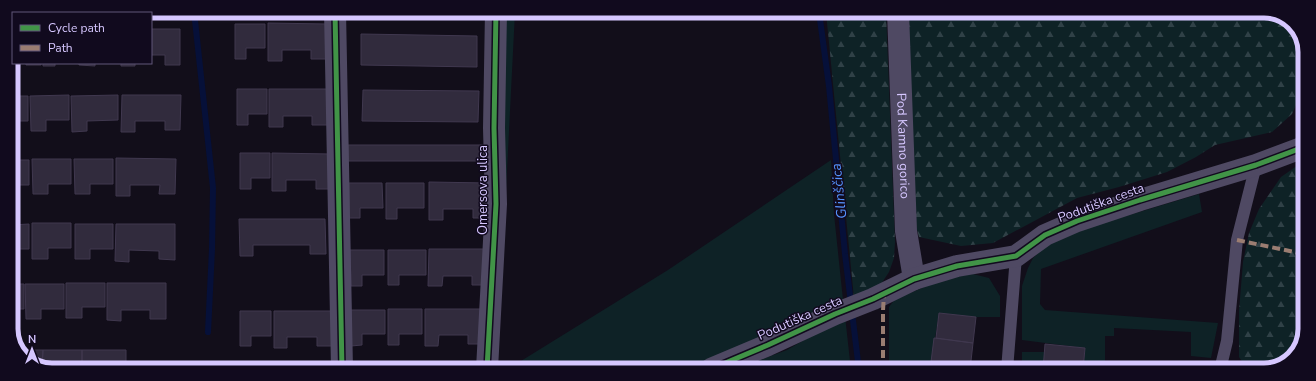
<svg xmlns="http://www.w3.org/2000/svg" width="1316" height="381" font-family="'Nunito Sans',sans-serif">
<defs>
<pattern id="forest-firs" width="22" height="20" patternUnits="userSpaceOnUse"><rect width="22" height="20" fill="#0e2226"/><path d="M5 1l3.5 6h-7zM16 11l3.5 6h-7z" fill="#304147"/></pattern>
</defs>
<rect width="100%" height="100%" fill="#120e1a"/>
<path fill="#0e2226" d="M503,12H515L497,369Z
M831,160L834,214L843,300L829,307L769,330L756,343L709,362L689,363L684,369H508L668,270Z
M1199,194L1202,212L1041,269L1040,304L1045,310L1218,323L1211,358L1191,356V332L1114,328V336H1105V370H1083L1085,348L1022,340V286L1028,268L1033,258L1042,249L1063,235Z
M973,274L989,278L1000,296V317H976L939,313L930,370H889V307L895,299L949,277Z
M845,316L851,370L736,369L787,350Z
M1022,352H1045L1043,370H1026L1022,361Z"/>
<path fill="url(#forest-firs)" d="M826,12H886L895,242L894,258L889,272L879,287L854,298Z
M906,12H1274L1295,25L1305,50V91L1300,96L1292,114L1272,132L1215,145L1196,157L1167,172L1119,187L1077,198L993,243L961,246L919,237L913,215Z
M1304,161V339L1289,361L1264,370H1248L1239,357V311L1243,262L1249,233L1259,209L1281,177Z"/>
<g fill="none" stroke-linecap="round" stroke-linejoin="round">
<path stroke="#061039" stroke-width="6" d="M194,11L213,188L212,249L208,332
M819,12L829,86L845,254L859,370"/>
</g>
<path fill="#312b3d" stroke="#40384f" d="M364,11H480V15L364,14Z
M268,23L327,24V59H311V50H282V61H268Z
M235,24H265V48H246V59H235Z
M151,29H180V65H165V55H151Z
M361,34L477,36V67L361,65Z
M26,63H41V65H26Z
M43,63H55V66H43Z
M79,63H95V66L79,65Z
M121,63H135V66H121Z
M237,89H267V114H248V125H237Z
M269,89H328V125H312V116H283V127H269Z
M363,90L479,91L478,122L362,121Z
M69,95V120H46V131H31L30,96Z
M118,95V120L87,121V131L72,132L71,96Z
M122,95H181L180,130H165V121H135V132H121Z
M11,96H28V121H11Z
M348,145H488V161H348Z
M240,153H270V178H251V189H240Z
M272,153L331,154V189H316V180H286V191H272Z
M116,158L176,159L175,194H159L160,185H130V196H116Z
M32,159H71V184H48V194H33Z
M74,159H113V184H90V194H75Z
M11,160H29V185H11L12,196H11Z
M429,182L488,183V218H473V209H443V220H429Z
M349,183H382L383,208H360V218H349Z
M386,183H424V208H397V219H386Z
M239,219H325L326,254H310V245H253V256H240Z
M32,223H71V248H48V259H32Z
M29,224V249H11V260V225Z
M75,224H113V249H90V259H75Z
M116,224H175V260L159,259V251L129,250V262L115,261Z
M429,249H488V285H472V276H443L442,286H428Z
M350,250H384V275H362V286H351Z
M388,250H426V275H399V285H388Z
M66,283H105V307H82V318H66Z
M107,283H166V319H150V310H121V321L107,320Z
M11,284H24V309H11Z
M25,284H64V309H41V319H26Z
M388,309H422V334H399V345H388Z
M425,309H484V344H468V335H439L438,346H425Z
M351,310H385V334H362V345L351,346Z
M240,311H271V336H251V346H240Z
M274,311H333V346H317V337H287V348H274Z
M939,313L976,317L973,343L936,338Z
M934,338L973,343L970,370H930Z
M1045,344L1085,348L1083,370H1043Z
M19,350H43L42,369L21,356Z
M43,350H82V369H42Z
M82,350H126V369H82Z
M179,363V369H165V364Z"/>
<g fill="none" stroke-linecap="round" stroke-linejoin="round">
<path stroke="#4f4963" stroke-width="12" d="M1007,370L1016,256
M1220,370L1227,341L1237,240L1256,165"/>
<g stroke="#4f4963" stroke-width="22">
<path d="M335,11L342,369"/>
<path id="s1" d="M898,12L906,231L914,279"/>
<path d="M487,369L496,204L494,128L496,11"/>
<path d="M711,369L768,345L835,314L873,299L914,279L957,266L1016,256L1045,235L1077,221L1140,200L1256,165L1304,147"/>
</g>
<path stroke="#9b7d72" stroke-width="4" stroke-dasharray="8 4" stroke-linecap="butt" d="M1237,240L1304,254
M883,370V311L884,293"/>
<defs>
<path id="cycleway" d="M335,11L342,369
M487,369L496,204L494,128L496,11
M711,369L768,345L835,314L873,299L914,279L957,266L1016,256L1045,235L1077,221L1140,200L1256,165L1304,147"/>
</defs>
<use href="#cycleway" stroke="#110a1e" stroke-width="8"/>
<use href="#cycleway" stroke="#419447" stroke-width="5"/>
</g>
<g text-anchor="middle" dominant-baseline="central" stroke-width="3" stroke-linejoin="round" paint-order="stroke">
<g font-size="13" fill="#d6c7ff" stroke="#110a1e">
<text stroke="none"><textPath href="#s1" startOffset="134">Pod Kamno gorico</textPath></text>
<text transform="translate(483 190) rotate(-90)">Omersova ulica</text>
<text transform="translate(1101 203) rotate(-20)">Podutiška cesta</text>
<text transform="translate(800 318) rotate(-24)">Podutiška cesta</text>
</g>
<g font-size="14" font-style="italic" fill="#5594ff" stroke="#110a1e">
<text transform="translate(839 191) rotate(-96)">Glinščica</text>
</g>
</g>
<path d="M0 0H1316V381H0ZM52 18H1264A34 34 0 0 1 1298 52V329A34 34 0 0 1 1264 363H52A34 34 0 0 1 18 329V52A34 34 0 0 1 52 18Z" fill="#110a1e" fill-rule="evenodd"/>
<path fill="none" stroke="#d6c7ff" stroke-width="5" d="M52 18H1264A34 34 0 0 1 1298 52V329A34 34 0 0 1 1264 363H52A34 34 0 0 1 18 329V52A34 34 0 0 1 52 18Z"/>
<rect x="12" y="12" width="140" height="52" fill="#110a1e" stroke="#605678"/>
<rect x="20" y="25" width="20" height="6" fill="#419447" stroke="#605678"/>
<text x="48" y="32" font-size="12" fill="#d6c7ff">Cycle path</text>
<rect x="20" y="45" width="20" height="6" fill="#9b7d72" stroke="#605678"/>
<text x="48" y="52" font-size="12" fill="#d6c7ff">Path</text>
<g transform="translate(32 349)" stroke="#110a1e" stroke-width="3" paint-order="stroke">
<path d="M0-3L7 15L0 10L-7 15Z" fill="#d6c7ff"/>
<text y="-6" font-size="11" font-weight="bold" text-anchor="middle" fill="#d6c7ff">N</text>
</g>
</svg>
